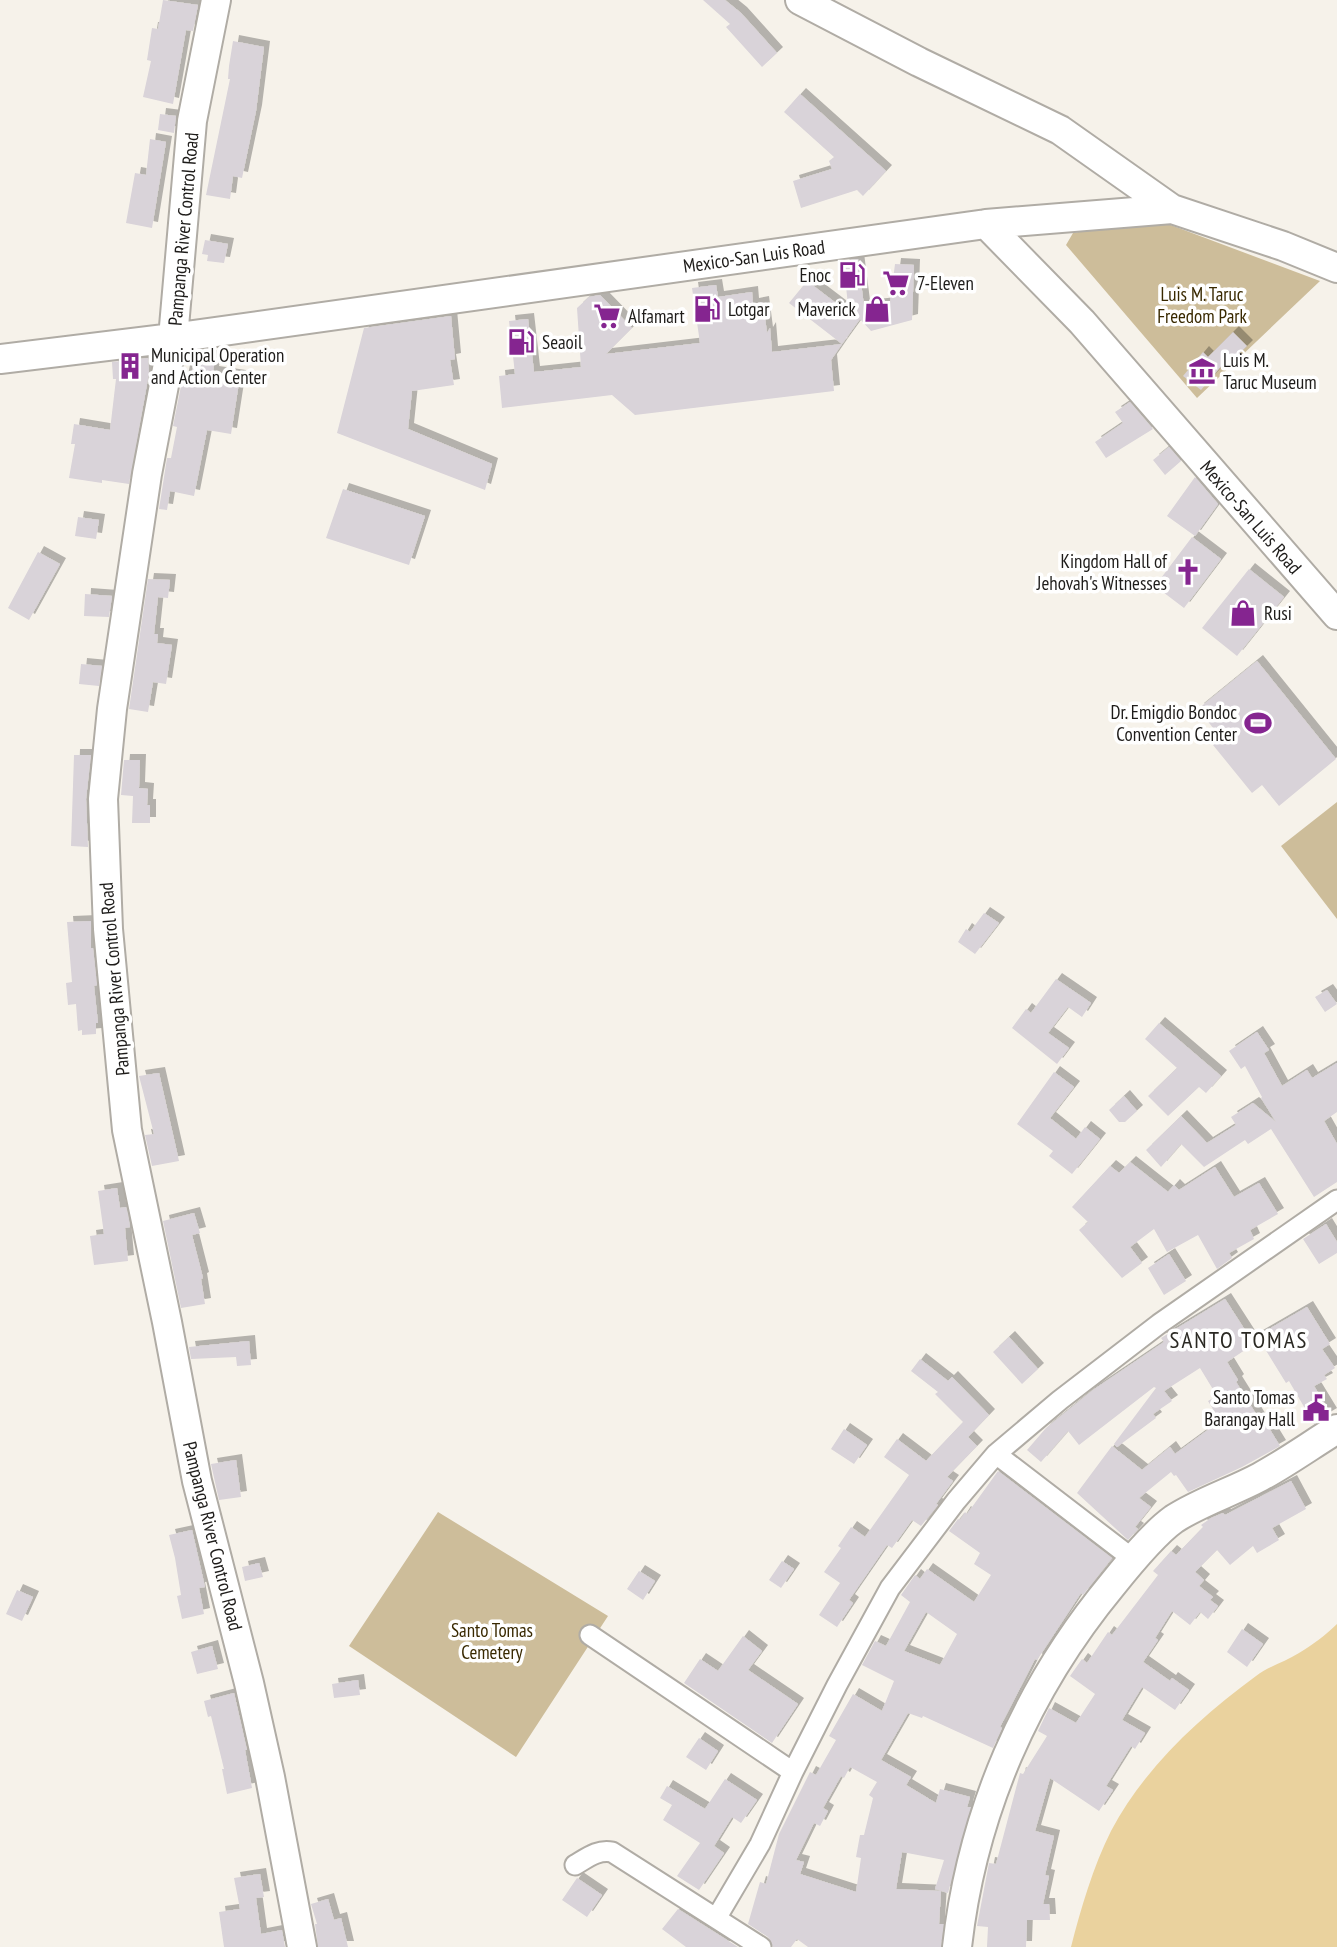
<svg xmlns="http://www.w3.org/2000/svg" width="1337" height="1947" font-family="'PT Sans Narrow',sans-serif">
<defs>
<filter id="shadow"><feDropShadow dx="6" dy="-6" stdDeviation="0" flood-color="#0004"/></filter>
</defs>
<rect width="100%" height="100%" fill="#f6f2ea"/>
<path fill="#cdbd9a" d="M1160,221L1320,281L1197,398L1066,245L1073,233L1134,222Z
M1337,802V919L1281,846Z
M438,1512L608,1616L516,1757L349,1646Z"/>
<path fill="#ead29e" d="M1337,1624V1947H1071C1081,1908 1093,1867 1111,1831C1145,1767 1199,1718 1256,1676C1269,1666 1285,1662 1299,1653C1312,1645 1326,1635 1337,1624Z"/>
<path fill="#d9d3d9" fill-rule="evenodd" filter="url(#shadow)" d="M163,0L198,5L193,31L186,30L173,104L143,97L151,61L147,60L152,28L158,29Z
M703,0H725L741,13L777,53L762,67L726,27L730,24Z
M233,41L264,47L256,111L242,178L233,176L230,199L206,195L230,79H228L229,66Z
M800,94L886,171L863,196L857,190L801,208L793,181L832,169L829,161L834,157L784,112Z
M160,114L176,116L174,133L158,130Z
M150,139L166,142L152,228L126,223L135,173L146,175Z
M205,240L228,244L224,263L207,261L208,255L202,254Z
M858,259L864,306L890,303L895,264L914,265L912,320L871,331L860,319L842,344L789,303L807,281L849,313L843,261Z
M716,285L718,297L752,292L753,304L763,302L767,333L770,328L772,352L842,344L831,360L834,391L635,415L612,395L502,408L499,376L515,374L509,321L528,319L534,372L581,367L577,308L589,297L600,295L632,328L606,354L700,343L692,288Z
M451,316L455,359L450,360L454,385L412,391L408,429L492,464L485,490L337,433L364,328Z
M1233,332L1247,346L1227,366L1224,363L1201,390L1183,376L1203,352L1208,357Z
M195,354L215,357L213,372L240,376L231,434L207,430L194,496L170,491L167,510L159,509L167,458H171L177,427L173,426L184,371L192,372Z
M148,358L149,373L129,484L102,480V483L69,478L75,444H71L74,424L110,430L116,379H113L112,362Z
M1130,402L1153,429L1106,458L1095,442L1123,423L1115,412Z
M1169,447L1181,461L1165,475L1153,460Z
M1195,477L1218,504L1195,536L1167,516Z
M343,489L425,516L409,565L326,538Z
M78,517L99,520L96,539L75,536Z
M1192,537L1221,559L1184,608L1155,586Z
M38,552L60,564L29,620L8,608Z
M1249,569L1284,597L1237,656L1202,628Z
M148,579L170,580L168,598L158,597L154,634H158L157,643L172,645L166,684L153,682L148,712L129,709Z
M85,594L112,596L109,617L84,616Z
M1257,661L1336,759L1279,806L1262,785L1252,793L1213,745L1221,738L1198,709Z
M81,664L102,666L99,686L79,684Z
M74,755H91L86,799L88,847L71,846Z
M124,760H140L139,788L148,789L147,805H150V823H132L133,796L121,795Z
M984,913L999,923L975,954L958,942L966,929L970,932Z
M91,921V948H93L97,985L94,986L98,1023H96V1034L82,1035V1030L78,1031L76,1004L68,1005L66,983L72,982L67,922Z
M1056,979L1091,1003L1082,1017L1068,1007L1048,1033L1069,1048L1057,1064L1012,1028L1026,1009L1031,1013Z
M1327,990L1337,1004L1325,1012L1315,997Z
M1159,1023L1221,1076L1206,1093L1199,1087L1168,1116L1148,1096L1177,1068L1145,1039Z
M1257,1032L1269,1050L1264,1053L1282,1086L1307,1070L1312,1078L1337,1063V1112L1324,1121L1337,1144V1182L1314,1197L1271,1129L1248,1144L1245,1140L1204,1167L1181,1144L1161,1167L1146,1150L1181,1116L1207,1143L1236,1125L1231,1117L1253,1103L1276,1122L1261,1098L1262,1097L1245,1066L1241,1069L1229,1051Z
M1054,1072L1074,1087L1050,1118L1076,1139L1085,1127L1100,1139L1072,1174L1049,1156L1053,1151L1017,1124Z
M159,1073L179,1161L152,1166L145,1135L154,1134L139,1076Z
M1124,1096L1137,1111L1125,1122H1119L1109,1110Z
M1130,1162L1168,1192L1174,1185L1179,1190L1215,1167L1234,1197L1259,1183L1278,1214L1250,1230L1254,1239L1229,1253L1232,1258L1217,1269L1198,1235L1167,1252L1154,1229L1130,1247L1142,1263L1122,1278L1079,1230L1088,1222L1072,1207L1110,1166L1119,1173Z
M117,1188L120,1208L126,1207L128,1214L130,1227L125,1228L128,1261L94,1265L90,1236L104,1234L98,1191Z
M194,1213L200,1233L192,1235L203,1278L201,1279L205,1304L181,1308L163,1221Z
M1326,1224L1337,1242V1253L1319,1264L1303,1239Z
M1169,1254L1186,1281L1164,1295L1148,1268Z
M1225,1299L1254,1344L1227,1362L1238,1380L1236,1382L1261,1422L1264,1420L1280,1446L1242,1467L1188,1492L1176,1475L1174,1476L1171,1472L1139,1498L1151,1507L1135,1527L1138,1529L1128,1540L1077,1493L1112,1446L1142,1470L1170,1447L1175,1454L1220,1421L1208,1401L1217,1396L1200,1368L1164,1391L1172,1401L1153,1414L1156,1418L1117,1447L1114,1444L1156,1388L1154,1387L1079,1445L1068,1431L1041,1462L1027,1450L1046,1428L1093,1390L1164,1342L1161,1338Z
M1307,1307L1330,1344L1322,1349L1335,1368L1324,1375L1327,1379L1314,1386L1331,1414L1314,1424L1289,1381L1286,1383L1257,1336Z
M1009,1337L1038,1369L1022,1384L993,1352Z
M249,1341L251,1365L237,1366L236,1357L191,1359L189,1347Z
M920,1359L948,1381L952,1377L989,1415L968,1437L977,1446L947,1477L953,1481L936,1504L938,1505L921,1526L912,1520L892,1548L887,1545L849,1600L853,1603L837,1627L819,1615L840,1583L824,1572L841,1548L838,1546L851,1527L865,1537L909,1475L884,1457L897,1439L926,1461L963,1422L935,1394L938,1392L911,1371Z
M844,1429L867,1445L854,1464L831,1449Z
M236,1460L241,1497L219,1500L211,1464Z
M998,1471L1112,1558L1083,1595L1081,1593L1037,1660L1035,1659L1000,1727L1002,1728L993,1748L923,1716L922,1718L908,1713L881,1760L911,1777L906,1785L936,1803L940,1789L970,1797L967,1807H971L948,1893L935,1889L944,1860L902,1852L896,1889L941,1891L939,1924H944L941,1947H808L797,1939L791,1947H773L768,1937L748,1924L760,1882L766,1884L779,1834L810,1772L816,1775L836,1740L829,1736L853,1694L882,1711L894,1681L862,1665L875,1641L886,1646L910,1602L901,1595L915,1575L920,1579L927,1569L974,1602L991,1575L974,1564L980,1553L949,1531L958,1519L960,1520L965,1512L967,1514ZM926,1612L957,1634L940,1665L904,1651ZM850,1767L877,1782L869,1795L873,1798L864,1835H860L856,1857L861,1858L856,1892L800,1874L804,1862L796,1860L814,1823L820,1826L828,1811L823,1808L841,1776L844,1778Z
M1291,1481L1306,1509L1272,1528L1279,1540L1257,1553L1253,1546L1230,1565L1217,1550L1195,1572L1204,1580L1199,1586L1213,1597L1210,1600L1218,1606L1208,1619L1200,1612L1190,1625L1172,1611L1155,1638L1158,1640L1143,1662L1170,1681L1172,1678L1189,1690L1175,1710L1142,1687L1122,1720L1145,1733L1135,1749L1131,1746L1106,1786L1113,1790L1099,1811L1050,1778L1035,1831L1054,1836L1045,1875L1049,1876L1043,1904H1049L1050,1920H1027L1026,1947H987L988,1927L977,1926L989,1863L996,1864L1020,1773L1023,1774L1047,1736L1038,1731L1049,1708L1076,1723L1095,1694L1070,1676L1082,1659L1087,1663L1108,1632L1112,1635L1158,1575L1153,1571L1171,1551L1176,1555L1203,1527L1201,1525L1211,1518L1223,1513L1225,1515Z
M192,1530L205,1587L199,1588L204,1614L182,1619L177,1596L181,1595L175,1558L169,1535Z
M782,1561L794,1569L781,1588L769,1580Z
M259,1563L263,1577L245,1581L242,1567Z
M639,1571L655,1581L643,1600L627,1589Z
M17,1590L33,1597L22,1621L6,1614Z
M1242,1629L1263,1644L1247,1667L1227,1652Z
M743,1636L762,1651L748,1670L798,1704L772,1743L684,1683L700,1659L718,1671Z
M212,1646L218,1669L197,1674L191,1652Z
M358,1680L360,1695L334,1698L332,1684Z
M234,1693L247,1750H245L252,1788L227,1794L222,1769H224L211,1716L208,1717L204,1701Z
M699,1738L718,1751L706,1770L686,1757Z
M725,1779L757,1800L741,1823L732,1817L714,1846L724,1853L699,1890L677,1876L700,1843L663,1820L672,1805L660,1798L667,1786L705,1809Z
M260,1874L264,1897L256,1898L261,1934L282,1930L285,1947H224L219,1912L240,1909L234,1878Z
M577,1878L602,1895L587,1917L562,1900Z
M328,1899L334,1920L341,1918L348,1947H318L315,1924H317L311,1904Z
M678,1909L738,1947H686L662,1929Z"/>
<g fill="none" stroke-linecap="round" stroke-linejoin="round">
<defs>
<path id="street" d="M996,1454L1133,1559
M590,1635L793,1772
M575,1865C587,1858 598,1849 612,1852L761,1947
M717,1917L760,1844L793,1772L837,1685L890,1588L956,1501L996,1454L1060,1400L1159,1324L1337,1200"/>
<path id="secondary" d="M216,0L192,121L173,338L147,474L112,709L103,799L108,929L127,1130L167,1322L197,1481L249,1683L270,1777L302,1947
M800,0L919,62L1060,130L1172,209L1283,246L1337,268
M986,224L1172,209
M0,359L173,338L986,224L1082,322L1337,615
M957,1947C972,1813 1026,1689 1112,1585C1128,1565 1153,1534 1174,1519C1200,1502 1232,1492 1260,1477C1286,1463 1311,1445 1337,1429"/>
</defs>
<use href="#street" stroke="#b0aca5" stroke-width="23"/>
<use href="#secondary" stroke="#b0aca5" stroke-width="32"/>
<use href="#street" stroke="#fff" stroke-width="19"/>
<use href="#secondary" stroke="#fff" stroke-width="28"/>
</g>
<defs>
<symbol id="fuel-bare" viewBox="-9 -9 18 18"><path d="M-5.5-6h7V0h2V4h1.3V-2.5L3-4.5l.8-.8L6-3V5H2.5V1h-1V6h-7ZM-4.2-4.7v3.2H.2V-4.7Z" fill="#852590" stroke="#fff" stroke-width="2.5" paint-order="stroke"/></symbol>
<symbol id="supermarket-bare" viewBox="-9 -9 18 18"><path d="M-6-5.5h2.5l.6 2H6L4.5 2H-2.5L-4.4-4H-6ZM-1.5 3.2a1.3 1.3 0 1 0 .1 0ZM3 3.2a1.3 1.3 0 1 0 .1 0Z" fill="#852590" stroke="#fff" stroke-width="2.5" paint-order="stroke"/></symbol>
<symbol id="shop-bare" viewBox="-9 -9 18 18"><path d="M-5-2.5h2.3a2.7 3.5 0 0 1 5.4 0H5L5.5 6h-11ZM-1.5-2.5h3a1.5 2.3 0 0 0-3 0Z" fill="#852590" stroke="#fff" stroke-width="2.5" paint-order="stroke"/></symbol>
<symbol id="building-bare" viewBox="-9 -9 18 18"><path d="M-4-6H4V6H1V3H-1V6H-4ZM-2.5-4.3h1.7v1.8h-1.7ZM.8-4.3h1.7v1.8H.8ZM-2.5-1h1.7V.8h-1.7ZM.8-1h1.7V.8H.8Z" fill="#852590" stroke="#fff" stroke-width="2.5" paint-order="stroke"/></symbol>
<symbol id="museum-bare" viewBox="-9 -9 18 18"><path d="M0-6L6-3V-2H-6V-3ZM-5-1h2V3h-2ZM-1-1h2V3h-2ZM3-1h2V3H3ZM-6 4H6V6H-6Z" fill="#852590" stroke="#fff" stroke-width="2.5" paint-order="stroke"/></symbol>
<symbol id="church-bare" viewBox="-9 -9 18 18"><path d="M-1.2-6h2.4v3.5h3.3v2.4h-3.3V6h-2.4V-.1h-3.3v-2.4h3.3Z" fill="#852590" stroke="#fff" stroke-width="2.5" paint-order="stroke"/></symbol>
<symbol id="stadium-bare" viewBox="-9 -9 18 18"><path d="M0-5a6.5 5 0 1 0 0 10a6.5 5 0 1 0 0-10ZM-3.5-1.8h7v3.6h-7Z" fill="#852590" stroke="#fff" stroke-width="2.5" paint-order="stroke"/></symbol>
<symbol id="civic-bare" viewBox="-9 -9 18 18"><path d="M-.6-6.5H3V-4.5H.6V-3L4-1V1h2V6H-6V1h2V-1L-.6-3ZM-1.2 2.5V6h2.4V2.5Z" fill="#852590" stroke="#fff" stroke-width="2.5" paint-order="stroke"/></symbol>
</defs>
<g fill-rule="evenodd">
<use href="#fuel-bare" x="833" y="256" width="38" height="38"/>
<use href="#supermarket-bare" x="877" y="264" width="38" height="38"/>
<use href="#fuel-bare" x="688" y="290" width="38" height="38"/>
<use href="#shop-bare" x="858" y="290" width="38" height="38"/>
<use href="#supermarket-bare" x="588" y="297" width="38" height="38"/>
<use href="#fuel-bare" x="502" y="323" width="38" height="38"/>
<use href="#building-bare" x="111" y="347" width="38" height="38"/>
<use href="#museum-bare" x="1183" y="352" width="38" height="38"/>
<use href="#church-bare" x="1169" y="553" width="38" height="38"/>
<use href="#shop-bare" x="1224" y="594" width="38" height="38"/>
<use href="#stadium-bare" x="1239" y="704" width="38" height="38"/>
<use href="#civic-bare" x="1297" y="1389" width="38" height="38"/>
</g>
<g text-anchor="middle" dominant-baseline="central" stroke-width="7" stroke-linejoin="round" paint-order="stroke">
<g font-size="19" fill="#1e1c1a" stroke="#fff">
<text transform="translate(183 229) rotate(-85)">Pampanga River Control Road</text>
<text transform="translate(754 256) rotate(-8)">Mexico-San Luis Road</text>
<text transform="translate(1251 517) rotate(49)">Mexico-San Luis Road</text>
<text transform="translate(114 979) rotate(-95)">Pampanga River Control Road</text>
<text transform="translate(213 1536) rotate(76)">Pampanga River Control Road</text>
</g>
<g font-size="19" fill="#1e1c1a" stroke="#fff" text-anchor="start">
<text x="831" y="275" text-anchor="end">Enoc</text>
<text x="917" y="283">7-Eleven</text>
<text x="728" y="309">Lotgar</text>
<text x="856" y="309" text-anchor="end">Maverick</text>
<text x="628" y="316">Alfamart</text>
<text x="542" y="342">Seaoil</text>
<text x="151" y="355">Municipal Operation<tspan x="151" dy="22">and Action Center</tspan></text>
<text x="1223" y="360">Luis M.<tspan x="1223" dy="22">Taruc Museum</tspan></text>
<text x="1167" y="561" text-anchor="end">Kingdom Hall of<tspan x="1167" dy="22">Jehovah's Witnesses</tspan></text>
<text x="1264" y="613">Rusi</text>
<text x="1237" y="712" text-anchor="end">Dr. Emigdio Bondoc<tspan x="1237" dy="22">Convention Center</tspan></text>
<text x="1295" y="1397" text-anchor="end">Santo Tomas<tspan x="1295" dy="22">Barangay Hall</tspan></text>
</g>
<g font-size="19" fill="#392900" stroke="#fff">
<text x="1202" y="294">Luis M. Taruc<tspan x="1202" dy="22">Freedom Park</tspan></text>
<text x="492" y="1630">Santo Tomas<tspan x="492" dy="22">Cemetery</tspan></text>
</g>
<g font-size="23" letter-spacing="2" fill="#2b2923" stroke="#fff">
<text x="1239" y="1339">SANTO TOMAS</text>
</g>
</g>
</svg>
